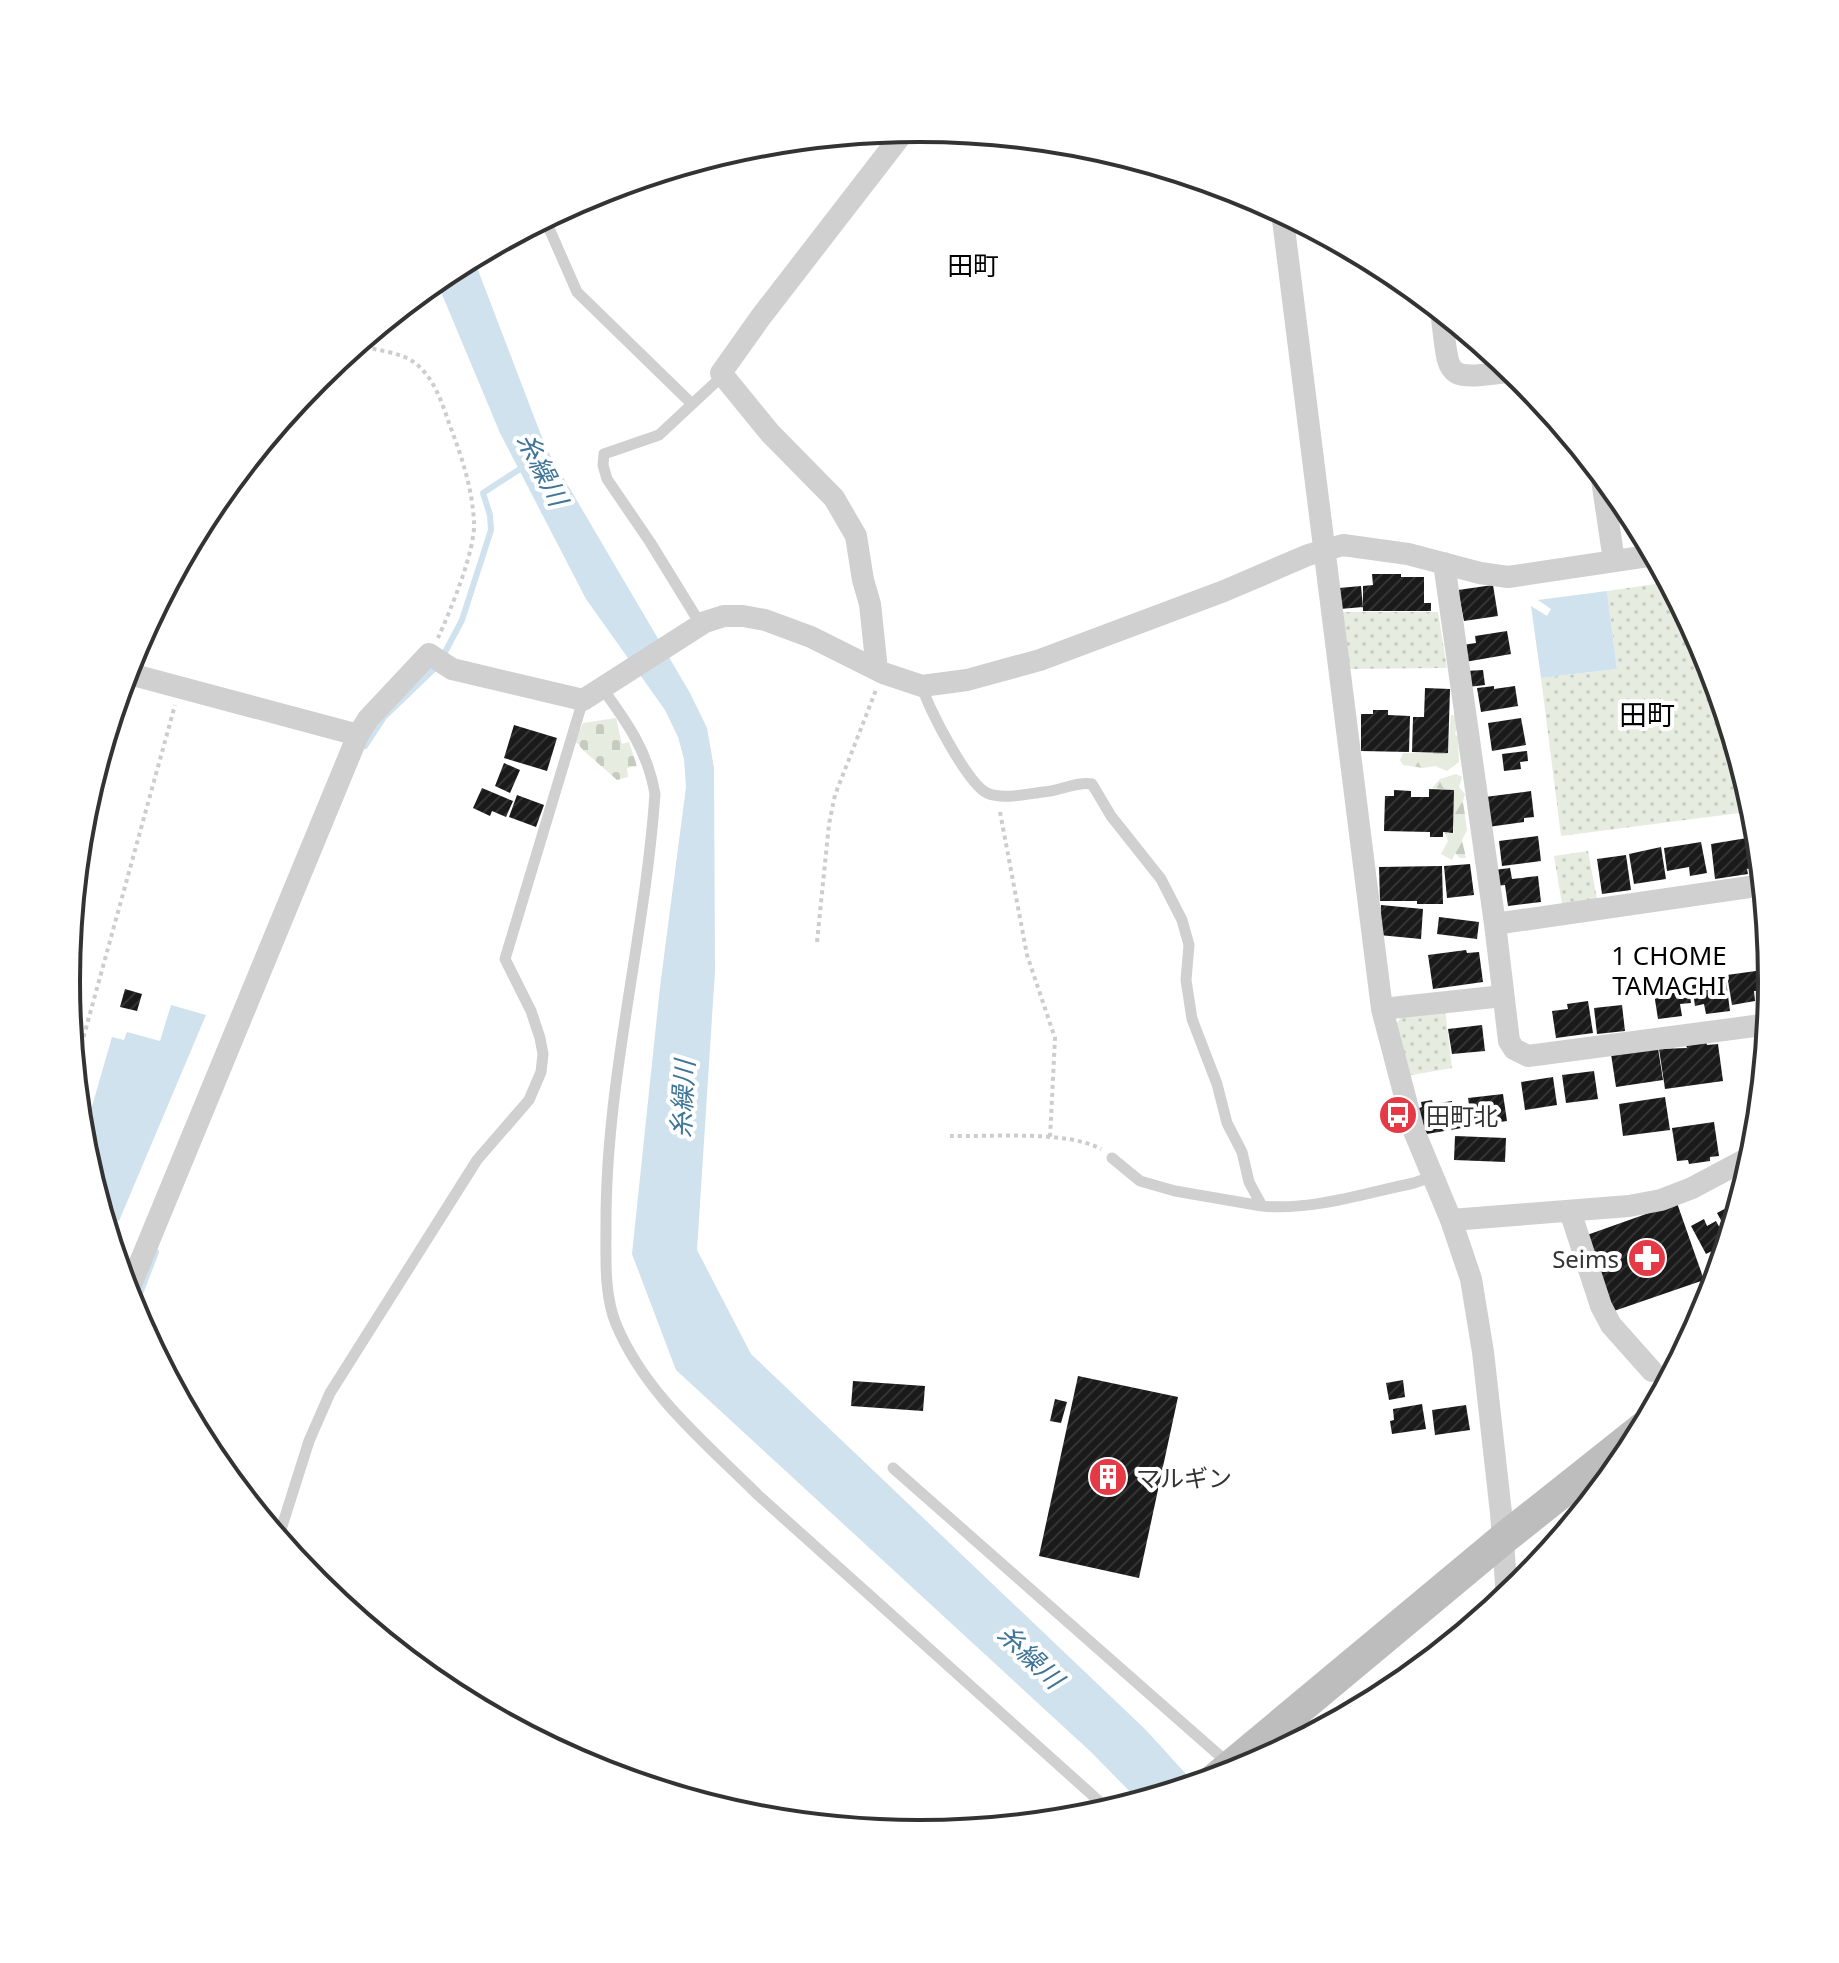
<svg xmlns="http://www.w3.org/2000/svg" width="1839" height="1963" font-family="'Noto Sans','Noto Sans JP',sans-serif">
<defs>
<pattern id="grass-dots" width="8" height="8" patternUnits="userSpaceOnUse" patternTransform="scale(2)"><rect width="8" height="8" fill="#e6ecdf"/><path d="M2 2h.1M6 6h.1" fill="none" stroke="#c6cbc0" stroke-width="1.8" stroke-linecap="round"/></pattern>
<pattern id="forest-firs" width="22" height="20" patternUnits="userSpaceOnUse" patternTransform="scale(2)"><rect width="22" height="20" fill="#e6ecdf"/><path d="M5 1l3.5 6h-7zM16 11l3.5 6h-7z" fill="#c6cbc0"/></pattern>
<pattern id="cemetery-stones" width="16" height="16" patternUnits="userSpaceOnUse" patternTransform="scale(2)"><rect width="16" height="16" fill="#e6ecdf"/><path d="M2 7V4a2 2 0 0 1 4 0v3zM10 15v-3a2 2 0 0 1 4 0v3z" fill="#c6cbc0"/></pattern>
<pattern id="building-hatch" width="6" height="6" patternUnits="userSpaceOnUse" patternTransform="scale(2)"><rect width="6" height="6" fill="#1a1a1a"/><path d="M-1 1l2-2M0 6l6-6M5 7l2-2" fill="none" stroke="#333"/></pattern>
</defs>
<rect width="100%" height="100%" fill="#fff"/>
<path fill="url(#grass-dots)" d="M1669,582L1708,655L1755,811L1561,836L1541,678L1617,669L1607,591Z
M1340,612H1438L1447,668L1347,669Z
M1588,851L1597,899L1562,904L1554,856Z
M1445,1009L1452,1068L1406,1076L1395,1026L1403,1014Z"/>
<path fill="url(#forest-firs)" d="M1451,715L1458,716L1461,726L1456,730L1455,734L1458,737L1459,762L1447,771L1435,766L1423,768L1403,765L1400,760L1403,753H1448Z
M1456,774L1462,777L1459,787L1465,794L1463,801L1467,830L1462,840L1466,858H1460L1455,853L1452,860L1441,854L1448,841L1445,833H1454V790L1432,788L1440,779Z"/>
<path fill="url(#cemetery-stones)" d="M616,718L622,744L629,742L637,766L627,768L628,777L617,780L584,751L575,741L583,723Z"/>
<path fill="#cfe2ee" d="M473,257L546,448L690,693L707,728L714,768L715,971L697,1250L751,1354L1146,1730L1196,1785L1140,1802L1091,1752L676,1370L632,1254L660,987L686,787L684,759L678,737L665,710L586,599L500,433L436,280Z
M1607,591L1617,669L1541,678L1531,606L1547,616L1551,609L1538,600Z
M171,1005L206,1015L119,1221L103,1216L82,1141L112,1037L124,1040L127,1032L160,1041Z"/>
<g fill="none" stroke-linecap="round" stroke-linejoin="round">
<path stroke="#cfe2ee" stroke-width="6" d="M443,656L462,620L491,530L490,515L483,493L523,467
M365,746L384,717L437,666
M133,1312L156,1252"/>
</g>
<path fill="url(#building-hatch)" d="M1372,574H1401V577H1424V603H1431V611H1363V586L1373,585Z
M1493,585L1498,616L1464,621L1458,590Z
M1361,586L1363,607L1340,609L1339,588Z
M1507,631L1511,654L1465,662L1462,645L1476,643L1475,636Z
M1483,670L1485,685L1468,687L1466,671Z
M1494,686V689L1515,686L1518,706L1481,712L1477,688Z
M1425,688L1450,689L1448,753L1412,752L1413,717H1424Z
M1373,710H1388V715L1410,716L1409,752L1361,751V714H1373Z
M1521,718L1526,745L1492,751L1488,723Z
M514,725L557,738L547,771L504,758Z
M1527,751L1528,761L1520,762L1521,769L1504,771L1502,754Z
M504,763L520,770L510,793L495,786Z
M482,788L513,801L506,817L492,811L490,816L473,808Z
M1429,789L1454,790L1453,833L1443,832V837H1430V832L1384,831L1385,796H1394V790L1411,791V797H1429Z
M1531,791L1534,817L1524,818V822L1488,827L1485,797Z
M517,795L544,805L536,827L509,817Z
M1538,836L1541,861L1502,866L1499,841Z
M1759,836L1762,867L1747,869L1748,874L1715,879L1711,844Z
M1701,842L1707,873L1690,876L1689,867L1667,871L1664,848Z
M1661,847L1666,879L1634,884L1629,854Z
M1626,855L1631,890L1602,894L1597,859Z
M1470,864L1474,895L1447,898L1444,866Z
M1442,866L1443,904H1417V901H1380L1379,867Z
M1510,868L1512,879L1538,876L1541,902L1508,906L1505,885L1496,886L1494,870Z
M1381,905L1423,909L1421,939L1379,935Z
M1439,917L1479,922L1477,939L1437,934Z
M1466,950L1467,953L1479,952L1483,982L1433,989L1428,955Z
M1763,970L1766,990L1754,991L1755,1001L1732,1005L1727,975Z
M1726,981L1730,1011L1706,1014L1704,1004L1695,1006L1692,985Z
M1688,982L1691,1003L1680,1004L1682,1016L1658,1019L1653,987Z
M125,989L142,994L137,1011L120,1007Z
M1588,1001L1593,1033L1556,1038L1552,1011L1568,1009L1567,1004Z
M1622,1005L1625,1031L1597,1034L1594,1008Z
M1482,1025L1485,1051L1452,1054L1448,1029Z
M1706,1042L1707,1045L1718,1044L1723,1081L1665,1089L1659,1049L1687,1048L1686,1045Z
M1658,1048L1663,1080L1616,1087L1611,1054Z
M1594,1071L1598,1099L1566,1103L1562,1075Z
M1553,1077L1557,1105L1525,1110L1521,1082Z
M1503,1094L1507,1121L1472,1126L1468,1098Z
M1665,1097L1670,1130L1623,1136L1619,1104Z
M1432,1100L1433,1104L1452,1101V1105L1458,1104L1462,1128L1421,1135L1416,1109L1422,1107L1421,1102Z
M1714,1122L1719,1156L1710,1157V1161L1689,1164L1688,1160L1677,1161L1672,1128Z
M1455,1136L1506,1138L1505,1162L1454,1160Z
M1677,1203L1704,1280L1614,1311L1587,1235Z
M1730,1206L1733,1213L1738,1210L1730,1237L1717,1213Z
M1704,1219L1707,1226L1716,1221L1728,1243L1706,1254L1691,1226Z
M1078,1376L1178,1397L1139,1578L1039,1556Z
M1403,1380L1405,1397L1389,1400L1386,1383Z
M853,1381L925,1386L923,1411L851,1406Z
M1055,1399L1067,1402L1061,1423L1050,1421Z
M1422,1404L1426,1429L1392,1434L1390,1421L1394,1420L1393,1409Z
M1466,1405L1470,1430L1435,1435L1432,1410Z"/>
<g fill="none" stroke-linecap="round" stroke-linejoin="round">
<path stroke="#cdcdcd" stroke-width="4" stroke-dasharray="4 4" stroke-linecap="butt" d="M357,345C374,350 401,352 415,363C435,379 442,403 450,426C462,457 472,488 474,521C476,550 450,611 438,638
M1000,812L1027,955L1055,1038L1050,1138
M817,942L829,824L835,795L876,690
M75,1068L175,705
M950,1136C991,1137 1066,1130 1101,1149"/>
<path stroke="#d0d0d0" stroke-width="11" d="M563,209L602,194
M551,216L548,219V226L577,292L692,404
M701,625L650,542L607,479L603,465L604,454L659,435L717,381L721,373
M922,686C927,707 968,784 987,793C1002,800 1027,794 1043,792C1059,791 1078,781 1092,784L1111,816L1161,879L1182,920L1189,945L1186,980L1192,1019L1217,1084L1227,1123L1242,1152L1249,1182L1262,1206C1312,1211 1365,1193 1414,1183L1431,1177
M602,688C627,722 648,752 655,794C645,939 605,1082 606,1228C606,1258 604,1295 616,1324C645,1394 706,1443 758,1495L1110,1811
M1112,1158L1140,1181L1175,1191L1262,1206
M893,1468L1228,1763
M278,1539L309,1441L330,1393L477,1160L529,1100L541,1072L543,1054L540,1038L531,1011L505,959L583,700"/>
<path stroke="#d0d0d0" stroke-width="22" d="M1282,212L1382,1009L1414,1131L1451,1220L1471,1279L1483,1352L1501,1513L1507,1598
M1441,310C1450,380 1441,381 1514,371
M1601,473L1614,561
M1444,563L1495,924
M877,670L870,604L863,580L856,536L834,498L770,433L721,373L760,318L906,129
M126,673L358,735
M1763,885L1495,924L1509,1041L1514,1049L1528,1056L1769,1024
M1382,1009L1503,996
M1570,1211L1601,1306L1611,1325L1652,1371
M1451,1220L1629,1206L1661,1200L1692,1188L1754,1155
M127,1294L358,735L368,719L429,654L452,669L583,700L705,622L724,616H743L765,620L811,637L883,673L922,686L967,680L1040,660L1224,591L1308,555L1343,545L1408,554L1480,573L1508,577L1655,555"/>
<path stroke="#bdbdbd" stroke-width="32" d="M1215,1779L1503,1539L1644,1427"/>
</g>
<defs>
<symbol id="bus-disc" viewBox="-11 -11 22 22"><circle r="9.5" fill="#e63946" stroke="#fff"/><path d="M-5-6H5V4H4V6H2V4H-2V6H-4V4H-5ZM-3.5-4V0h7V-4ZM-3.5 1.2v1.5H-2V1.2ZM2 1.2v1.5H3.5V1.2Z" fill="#fff"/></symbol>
<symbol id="pharmacy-disc" viewBox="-11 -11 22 22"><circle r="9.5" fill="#e63946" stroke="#fff"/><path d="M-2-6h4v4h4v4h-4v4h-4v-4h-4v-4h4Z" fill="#fff"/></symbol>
<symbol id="building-disc" viewBox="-11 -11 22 22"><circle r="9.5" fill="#e63946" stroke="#fff"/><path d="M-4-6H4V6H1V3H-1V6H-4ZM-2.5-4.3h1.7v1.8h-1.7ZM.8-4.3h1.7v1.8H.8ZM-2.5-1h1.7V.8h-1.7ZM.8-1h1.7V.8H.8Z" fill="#fff"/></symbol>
</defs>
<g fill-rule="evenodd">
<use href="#bus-disc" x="1376" y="1093" width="44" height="44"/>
<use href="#pharmacy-disc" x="1625" y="1236" width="44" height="44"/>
<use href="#building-disc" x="1086" y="1455" width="44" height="44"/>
</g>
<g text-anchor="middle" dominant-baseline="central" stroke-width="8" stroke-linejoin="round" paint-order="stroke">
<g font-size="24" fill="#333" stroke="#fff" text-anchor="start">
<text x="1426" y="1115">田町北</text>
<text x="1619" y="1258" text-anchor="end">Seims</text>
<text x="1136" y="1477">マルギン</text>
</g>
<g font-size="26" fill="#000" stroke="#fff">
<text x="973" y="265">田町</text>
<text x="1669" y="955">1 CHOME<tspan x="1669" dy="30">TAMACHI</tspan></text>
</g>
<g font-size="26" font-style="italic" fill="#3f7597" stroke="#fff">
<text transform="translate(543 469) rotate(63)">糸繰川</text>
<text transform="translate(682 1099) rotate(-87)">糸繰川</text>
<text transform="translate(1031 1656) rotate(44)">糸繰川</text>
</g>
<g font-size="28" fill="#000" stroke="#fff">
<text x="1647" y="714">田町</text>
</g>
</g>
<path d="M0 0H1839V1963H0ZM80 981a839 839 0 1 1 1678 0a839 839 0 1 1-1678 0Z" fill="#fff" fill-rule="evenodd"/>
<path fill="none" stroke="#333" stroke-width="4" d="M80 981a839 839 0 1 1 1678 0a839 839 0 1 1-1678 0Z"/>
</svg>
